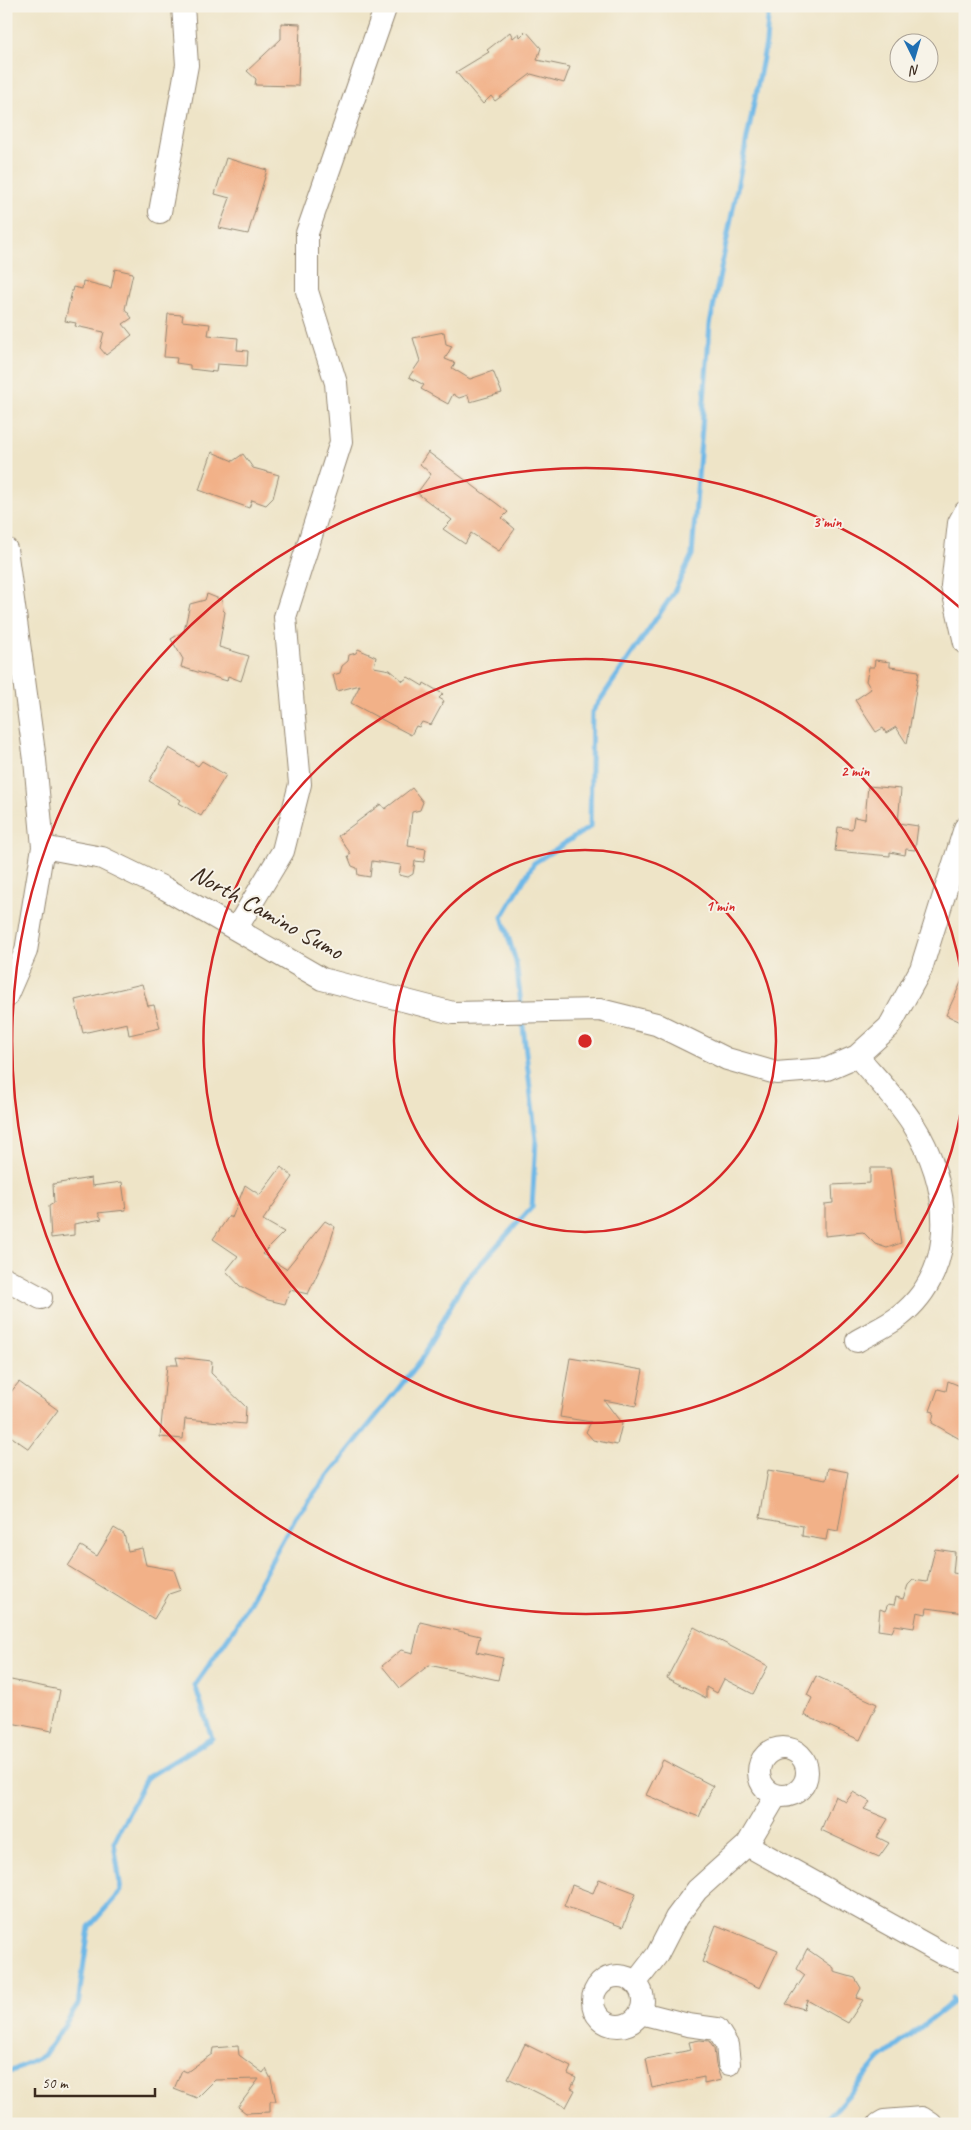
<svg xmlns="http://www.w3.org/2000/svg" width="971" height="2130" font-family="Caveat,sans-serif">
<rect width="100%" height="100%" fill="#f7f3e8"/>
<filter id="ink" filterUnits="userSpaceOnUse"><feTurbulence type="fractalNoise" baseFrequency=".02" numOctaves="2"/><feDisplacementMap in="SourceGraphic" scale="10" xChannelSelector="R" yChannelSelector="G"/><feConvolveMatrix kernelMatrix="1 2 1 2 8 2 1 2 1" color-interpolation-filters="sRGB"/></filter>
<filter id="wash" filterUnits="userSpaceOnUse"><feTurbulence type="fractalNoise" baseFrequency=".0096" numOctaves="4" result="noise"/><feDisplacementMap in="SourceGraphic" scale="20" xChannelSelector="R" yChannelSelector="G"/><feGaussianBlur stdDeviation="1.12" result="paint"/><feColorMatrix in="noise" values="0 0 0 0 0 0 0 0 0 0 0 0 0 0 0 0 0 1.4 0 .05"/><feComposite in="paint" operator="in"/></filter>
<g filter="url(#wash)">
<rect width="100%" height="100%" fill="#eee4c7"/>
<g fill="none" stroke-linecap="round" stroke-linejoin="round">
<path stroke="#6eb8e7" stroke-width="5" d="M521,1005L516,962L502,917L534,863L590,827L592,712L673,594L692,555L710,324L766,43L769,6
M963,1927L965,1918
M6,2074L44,2055L78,2005L89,1927L121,1891L114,1842L146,1778L212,1738L195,1685L234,1629L296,1516L422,1359L463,1283L532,1207L536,1140L522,1018
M823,2124L880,2059L953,2002L952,1998"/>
</g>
<g id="blocks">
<path fill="#f2b188" d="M281,23L300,24L298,86L255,85L256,79L247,71L281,39Z
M526,31L541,48L537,60L570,67L564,83L531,74L495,101L491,96L483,104L456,72L489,52L487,50L510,32L513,38L519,33L520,37Z
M226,158L267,170L248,234L219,228L230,198L215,194Z
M115,269L133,273L125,309L132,318L123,324L132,335L106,355L100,348L104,332L75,326L76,323L65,321L73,287L82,289L83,281L111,288Z
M168,314L183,315L182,321L210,324L208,335L238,338L237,350L248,351L247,366L217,364L216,372L190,369V365L176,363L177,358L164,357Z
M444,332L446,344L452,346L445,359L455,363L452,368L470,379L493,371L502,393L470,402L468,395L459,398L453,394L448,404L421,389L424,385L409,377L420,361L413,338Z
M212,452L233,461L243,454L253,468L279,475L273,498L266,505L252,500L249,508L199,490Z
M428,452L508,512L502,518L515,529L499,551L471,533L465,544L443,529L452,520L417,493L431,474L420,464Z
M207,594L222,600L223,610L225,612L219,647L249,656L241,681L228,676L227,681L181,667L183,659L171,639L184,631L190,604L205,600Z
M358,649L376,657L374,667L390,670L403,681L408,677L423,686L424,683L443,694L439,698L444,701L431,725L422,722L419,727L416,726L411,735L351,703L360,685L337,691L333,675L340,673L342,666L348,661L349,655L356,653Z
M875,660L890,662V667L919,671L907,744L896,727L886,733L883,728L876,732L855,700L871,689L866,681L869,667H874Z
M169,748L198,766L202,761L226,775L201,816L179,803L181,800L149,781Z
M868,786L901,789L898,823L918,826L915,850L906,849L905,855L890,852V856L835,851L838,827L852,829L854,817L865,819Z
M412,788L423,802L420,810L412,812L408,846L426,849L424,862L415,861L413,874L408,877L399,875L401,865L372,861L370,877L358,875L357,868L352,866L348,856L351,854L338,836L381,804L385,809Z
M965,974V1024L946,1015Z
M142,984L148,1006L154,1005L160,1028L129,1035L127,1023L83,1033L75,1000Z
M281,1167L293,1177L263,1220L284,1232L262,1254L286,1269L325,1221L335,1227L326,1255L308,1294L290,1290L285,1304L268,1300L240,1286L226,1271L238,1256L213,1239L229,1216L232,1218L245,1185L260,1195Z
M870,1168H890L901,1243L887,1248L875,1244L863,1232L825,1236V1204L833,1203L832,1185L870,1183Z
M91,1178L92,1186L122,1182L126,1210L98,1213L102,1219L74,1224V1235L51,1238L49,1206L54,1203L53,1184Z
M176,1357L212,1361L211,1373L246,1407L245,1424L185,1419L183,1439L160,1437L167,1365H178Z
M570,1358L643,1370L636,1406L604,1400L622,1424L617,1445L593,1440L586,1432L591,1422L560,1417Z
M948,1381L965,1388V1442L932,1423L934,1412L930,1411L938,1389L946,1391Z
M19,1382L58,1410L29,1449L6,1433V1398Z
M828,1468L848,1472L838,1531L828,1529L826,1540L802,1536L803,1526L760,1518L768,1470L826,1480Z
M114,1528L124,1534L128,1551L142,1548L146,1565L174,1570L181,1590L169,1594L154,1619L68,1566L81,1546L97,1556Z
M935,1549L955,1552L953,1573L965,1575V1613L927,1608L926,1614L917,1612L914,1628L895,1625L892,1632L878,1630L880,1609L885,1611L888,1604L894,1605L896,1597L903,1599L908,1585L913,1580L927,1582Z
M420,1622L480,1636L476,1652L503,1658L498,1680L429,1665L400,1688L382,1666L401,1650L413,1653Z
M694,1627L768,1666L753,1694L724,1679L717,1693L706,1687V1698L667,1678Z
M816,1676L877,1704L860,1740L804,1715L812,1698L807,1695Z
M6,1679L60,1690L52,1731L6,1722Z
M663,1760L713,1786L699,1817L646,1795Z
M853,1792L870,1802L864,1809L888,1819L877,1837L889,1843L879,1857L821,1830L835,1796L846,1802Z
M599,1879L636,1893L623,1927L564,1906L572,1885L593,1893Z
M716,1925L778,1950L760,1988L702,1962Z
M807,1949L834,1968V1972L855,1978L861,1988L856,1998L863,2000L848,2023L807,2000L804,2009L786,2004L805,1975L797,1969Z
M700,2040L709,2041L714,2049L716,2065L721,2080L704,2084V2077L652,2088L646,2059L691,2050L689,2042Z
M525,2044L571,2067L568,2074L576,2078L571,2088L575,2090L566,2107L508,2078Z
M238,2046L239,2055L263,2073L266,2069L271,2079L276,2101H270V2112L246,2113L238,2107L259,2079L215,2080L197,2098L174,2089L182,2070L187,2072L212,2054L213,2048Z"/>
</g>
</g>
<g filter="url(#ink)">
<use href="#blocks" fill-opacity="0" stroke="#948772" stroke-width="1"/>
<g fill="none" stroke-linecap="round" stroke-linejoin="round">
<defs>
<path id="minor" d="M160,212L187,65L183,6
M965,512L959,523L952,586L965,643
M6,549L35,760L43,847
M236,929L283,851L300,784L285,617L341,442L336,383L307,291V233L386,6
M6,997L26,951L43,847L102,858L166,889L322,979L453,1013L600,1010L656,1024L727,1059L776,1073L827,1069L857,1056L889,1027L921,969L965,828
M6,1279L41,1298
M857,1341C871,1333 887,1326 900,1316C961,1268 950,1182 913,1124C898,1100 876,1078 857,1056
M759 1772a24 24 0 1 1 48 0a24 24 0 1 1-48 0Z
M747,1845L943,1954L965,1962
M593 2001a25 25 0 1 1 50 0a25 25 0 1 1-50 0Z
M636,1982L657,1955L676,1918L697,1890L747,1845L776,1796
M641,2013L688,2025L717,2029L727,2045L729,2064
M879,2124L884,2121L922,2118L931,2124"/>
</defs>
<use href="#minor" stroke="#948772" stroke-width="24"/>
<use href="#minor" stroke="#fff" stroke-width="22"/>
</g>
</g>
<g fill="none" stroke="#d62828" stroke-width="2.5">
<circle cx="585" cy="1041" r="191"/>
<path d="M965 1084A382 382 0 1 1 965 998"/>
<path d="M965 1470A573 573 0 1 1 965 612"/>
</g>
<g text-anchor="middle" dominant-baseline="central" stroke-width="4" stroke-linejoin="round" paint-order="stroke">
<g font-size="25" fill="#3b2a1e" stroke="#f7f3e8">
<text transform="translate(267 912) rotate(29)">North Camino Sumo</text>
</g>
</g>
<circle cx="585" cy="1041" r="8" fill="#d62828" stroke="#f7f3e8" stroke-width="2.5"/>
<g font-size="15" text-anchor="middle" font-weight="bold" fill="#d62828" stroke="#f7f3e8" stroke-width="4" stroke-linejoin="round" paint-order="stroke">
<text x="827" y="527">3 min</text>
<text x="855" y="776">2 min</text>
<text x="720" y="911">1 min</text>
</g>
<rect width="971" height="2130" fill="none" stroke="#f7f3e8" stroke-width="25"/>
<g transform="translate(914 58) rotate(175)"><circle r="24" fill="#f7f3e8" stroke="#aca397"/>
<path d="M0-4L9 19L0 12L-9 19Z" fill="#1f6fb2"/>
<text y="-8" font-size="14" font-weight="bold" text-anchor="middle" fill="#3b2a1e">N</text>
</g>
<path d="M35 2088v8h120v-8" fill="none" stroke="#3b2a1e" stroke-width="2.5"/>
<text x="42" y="2088" font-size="15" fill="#3b2a1e" stroke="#f7f3e8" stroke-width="4" paint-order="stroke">50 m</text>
</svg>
